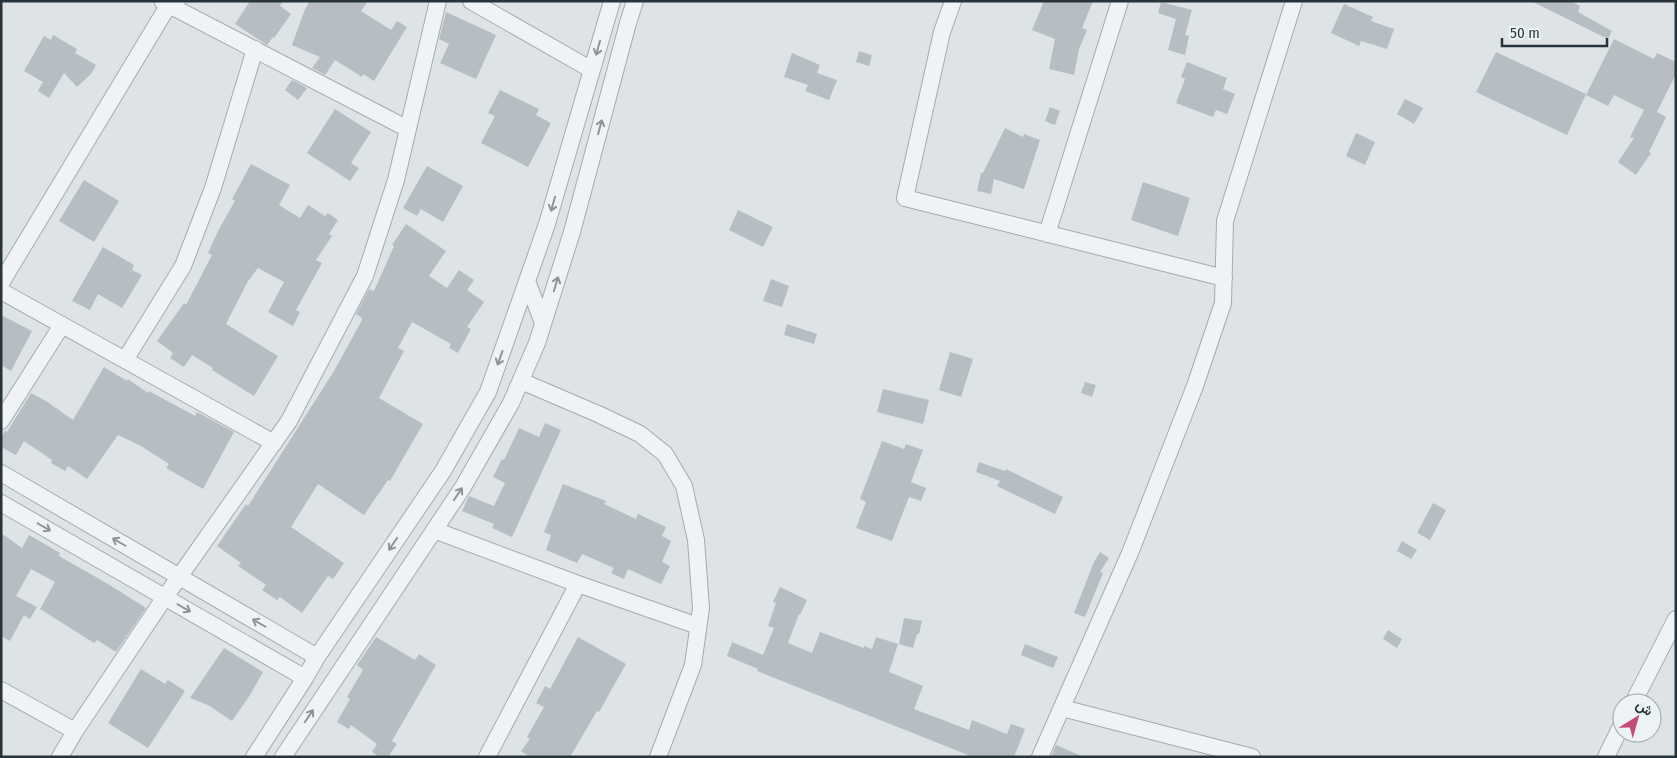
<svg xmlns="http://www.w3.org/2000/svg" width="1677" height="758" font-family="'Fira Sans Condensed',Vazirmatn,sans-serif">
<rect width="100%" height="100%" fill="#dee3e6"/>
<path fill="#b6bec3" d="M250,1H283L280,6L291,14L274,38L273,37L267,45L235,24Z
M310,1H368L361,11L391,30L397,21L407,27L374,81L363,74L362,77L335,60L325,75L312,68L320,57L292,45L305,9Z
M1044,1H1093L1082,28L1087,30L1079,49L1074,75L1049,69L1055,39L1032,30Z
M1531,1H1571L1580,6L1578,12L1612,31L1608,39Z
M1161,2L1192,10L1185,35L1189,36L1185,55L1168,50L1176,19L1158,13Z
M1344,4L1373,17L1371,21L1394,29L1387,49L1361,41L1359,46L1331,33Z
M446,12L496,35L476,79L440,63L449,44L439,39Z
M53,35L77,49L75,53L96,65L91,74L77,87L64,73L49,98L38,91L43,82L24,71L44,36L51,40Z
M1614,39L1654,59L1657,53L1676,62V74L1657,112L1666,117L1649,152L1651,153L1636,175L1618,162L1634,138L1630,137L1644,110L1614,95L1608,106L1586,95Z
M859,51L872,55L869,66L856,62Z
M1496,52L1586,94L1567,135L1476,92Z
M792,53L820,65L817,73L837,80L829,100L805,91L808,85L784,77Z
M1187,62L1227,78L1223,89L1235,94L1227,114L1216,110L1213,117L1176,103L1185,79L1181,77Z
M292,80L307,88L298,100L285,90Z
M500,90L539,109L536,115L551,123L528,167L481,143L495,116L488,113Z
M1405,99L1423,108L1414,124L1397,114Z
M1050,107L1060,111L1055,125L1045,121Z
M335,109L371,132L351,163L359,168L350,181L307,153Z
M1005,128L1023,137L1024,134L1040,140L1024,189L994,179L991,194L977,191L981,173H983Z
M1356,133L1375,142L1365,165L1346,156Z
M251,164L290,185L279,205L300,218L308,205L325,216L328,213L338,220L329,234L332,236L316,260L322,263L296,310L300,312L293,326L268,312L284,282L258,268L248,281L226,324L278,356L254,396L212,370L213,368L192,355L184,367L170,358L173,353L157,341L184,303L186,305L212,255L208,253L219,229L235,201L232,199Z
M427,166L463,186L443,222L421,209L417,216L403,208Z
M84,180L119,201L94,242L59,221Z
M1143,182L1190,198L1178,236L1131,220Z
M738,210L773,227L763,247L729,230Z
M406,224L446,251L429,276L447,288L459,270L474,280L467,290L484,302L467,327L471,329L458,353L449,348L451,344L412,322L398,348L404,351L379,398L423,424L390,481L388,480L364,515L318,484L291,527L344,563L333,579L328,576L302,613L280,597L277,600L262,590L266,585L238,566L241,563L217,546L246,504L248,506L334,371L361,322L362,318L356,314L369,289L374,291L394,246L392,245Z
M103,247L134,265L132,270L142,275L122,308L98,294L90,310L72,301Z
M771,279L789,286L782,307L763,301Z
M1,315L32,331L11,371L1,365Z
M787,324L817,334L814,344L784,335Z
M950,352L973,359L961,397L939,390Z
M104,367L127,381L128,379L148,393L149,391L195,416L197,412L234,432L203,489L166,468L169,464L141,446L118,435L87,479L68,466L65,471L51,463L52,460L24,441L16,455L1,447V438L5,431L7,432L31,393L46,401L73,420Z
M1085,382L1096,385L1092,397L1081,393Z
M883,389L929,400L923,424L877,412Z
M545,423L561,430L512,537L492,528L494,524L462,511L469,496L494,506L505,483L493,477L502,459L504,460L519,428L539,437Z
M882,441L904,449L906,444L923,450L911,482L926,488L921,501L909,497L892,541L856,528L866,502L860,499Z
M979,462L1005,471L1006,469L1063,497L1055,514L997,486L1000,481L976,472Z
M563,484L606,501L604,504L636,519L638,514L666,527L662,536L671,541L662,562L670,566L661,584L628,569L624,579L611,573L614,568L582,554L577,563L546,550L551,535L544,532Z
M1433,503L1446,510L1430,540L1417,533Z
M1,533L22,548L29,535L60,553L59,556L108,584L146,608L116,652L97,640L94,643L40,609L55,582L31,569L16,596L37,607L30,619L24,615L10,641L1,636Z
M1402,541L1417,550L1411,559L1397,551Z
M1100,552L1109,558L1100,572L1103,573L1085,617L1074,613L1094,562Z
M780,587L807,600L800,615L799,614L788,643L812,653L820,632L864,648V646L872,649L876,637L898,644L889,672L923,686L914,709L969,730L972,720L1007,734L1011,724L1025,729L1014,757H973L757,671L758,669L727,656L732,642L763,655L774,628L768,626L776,603L773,602Z
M904,618L922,621L919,634H917L913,648L899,644Z
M1388,630L1402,639L1397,648L1383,639Z
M376,637L415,660L419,654L436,665L392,741L397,744L388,757H379L372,752L377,744L351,725L349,729L337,722L350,699L347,697L363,670L357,665Z
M578,637L626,664L599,712L597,711L570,757H530L521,751L530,739L527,737L544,707L536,703L545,686L550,689Z
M1025,644L1058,657L1053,668L1021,655Z
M224,648L263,672L250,695L232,721L208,705L190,698Z
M141,669L165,684L168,680L185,691L148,748L108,723Z
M1056,745L1084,757H1051Z"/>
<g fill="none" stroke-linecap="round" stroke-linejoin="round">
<defs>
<path id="minor" d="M471,1L592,70
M953,1L942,32L905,198L1224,278
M163,2L408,129
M1047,234L1120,1
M527,281L543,323
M1,283L168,6L177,1
M1,291L274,443
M125,360L183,266L213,188L255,49
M521,381L598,414L640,434L665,454L684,486L696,540L701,608L693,665L658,757
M1,421L62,325
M1,473L317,657
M1,503L305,678
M434,530L578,584L698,626
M1,690L75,731L60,757
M1633,703L1676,619
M1062,708L1252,757
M75,731L165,597L289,421L365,276L396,180L438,1
M254,757L305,678L317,657L443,471L488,392L547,224L612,1
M283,757L463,487L511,403L537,343L572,232L628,23L635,1
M487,757L578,584
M1040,757L1130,553L1195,386L1223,303L1225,221L1294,1
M1606,757L1622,724"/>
</defs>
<use href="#minor" stroke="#a4abb0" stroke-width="18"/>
<use href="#minor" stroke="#f0f3f5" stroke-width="16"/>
</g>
<defs><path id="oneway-shaft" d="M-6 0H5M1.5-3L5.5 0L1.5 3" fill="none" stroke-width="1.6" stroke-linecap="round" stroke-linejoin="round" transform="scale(1.25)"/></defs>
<g stroke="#8c9498">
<use href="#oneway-shaft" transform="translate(598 48) rotate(106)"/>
<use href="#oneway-shaft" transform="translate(600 127) rotate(-75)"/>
<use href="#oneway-shaft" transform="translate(553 204) rotate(106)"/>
<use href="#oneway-shaft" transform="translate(556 284) rotate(-73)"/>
<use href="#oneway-shaft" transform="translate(500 358) rotate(110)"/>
<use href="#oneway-shaft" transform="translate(458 494) rotate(-56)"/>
<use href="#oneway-shaft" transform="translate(44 527) rotate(30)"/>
<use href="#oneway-shaft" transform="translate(119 542) rotate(-150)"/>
<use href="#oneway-shaft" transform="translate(393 544) rotate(124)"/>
<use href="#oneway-shaft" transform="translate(184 608) rotate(30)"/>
<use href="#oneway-shaft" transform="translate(259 623) rotate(-150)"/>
<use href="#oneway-shaft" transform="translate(309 716) rotate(-56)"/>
</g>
<rect width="1677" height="758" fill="none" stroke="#28343c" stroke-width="5"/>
<g transform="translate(1637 718) rotate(37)"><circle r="24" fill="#edf2f4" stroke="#9ea6aa"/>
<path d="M0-4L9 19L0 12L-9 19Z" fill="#c44b79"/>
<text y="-8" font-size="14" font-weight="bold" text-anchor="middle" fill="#28343c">ش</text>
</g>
<path d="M1502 38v8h105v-8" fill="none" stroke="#28343c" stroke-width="2.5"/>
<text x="1510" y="38" font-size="15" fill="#28343c" stroke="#edf2f4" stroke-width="4" paint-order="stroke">50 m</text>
</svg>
